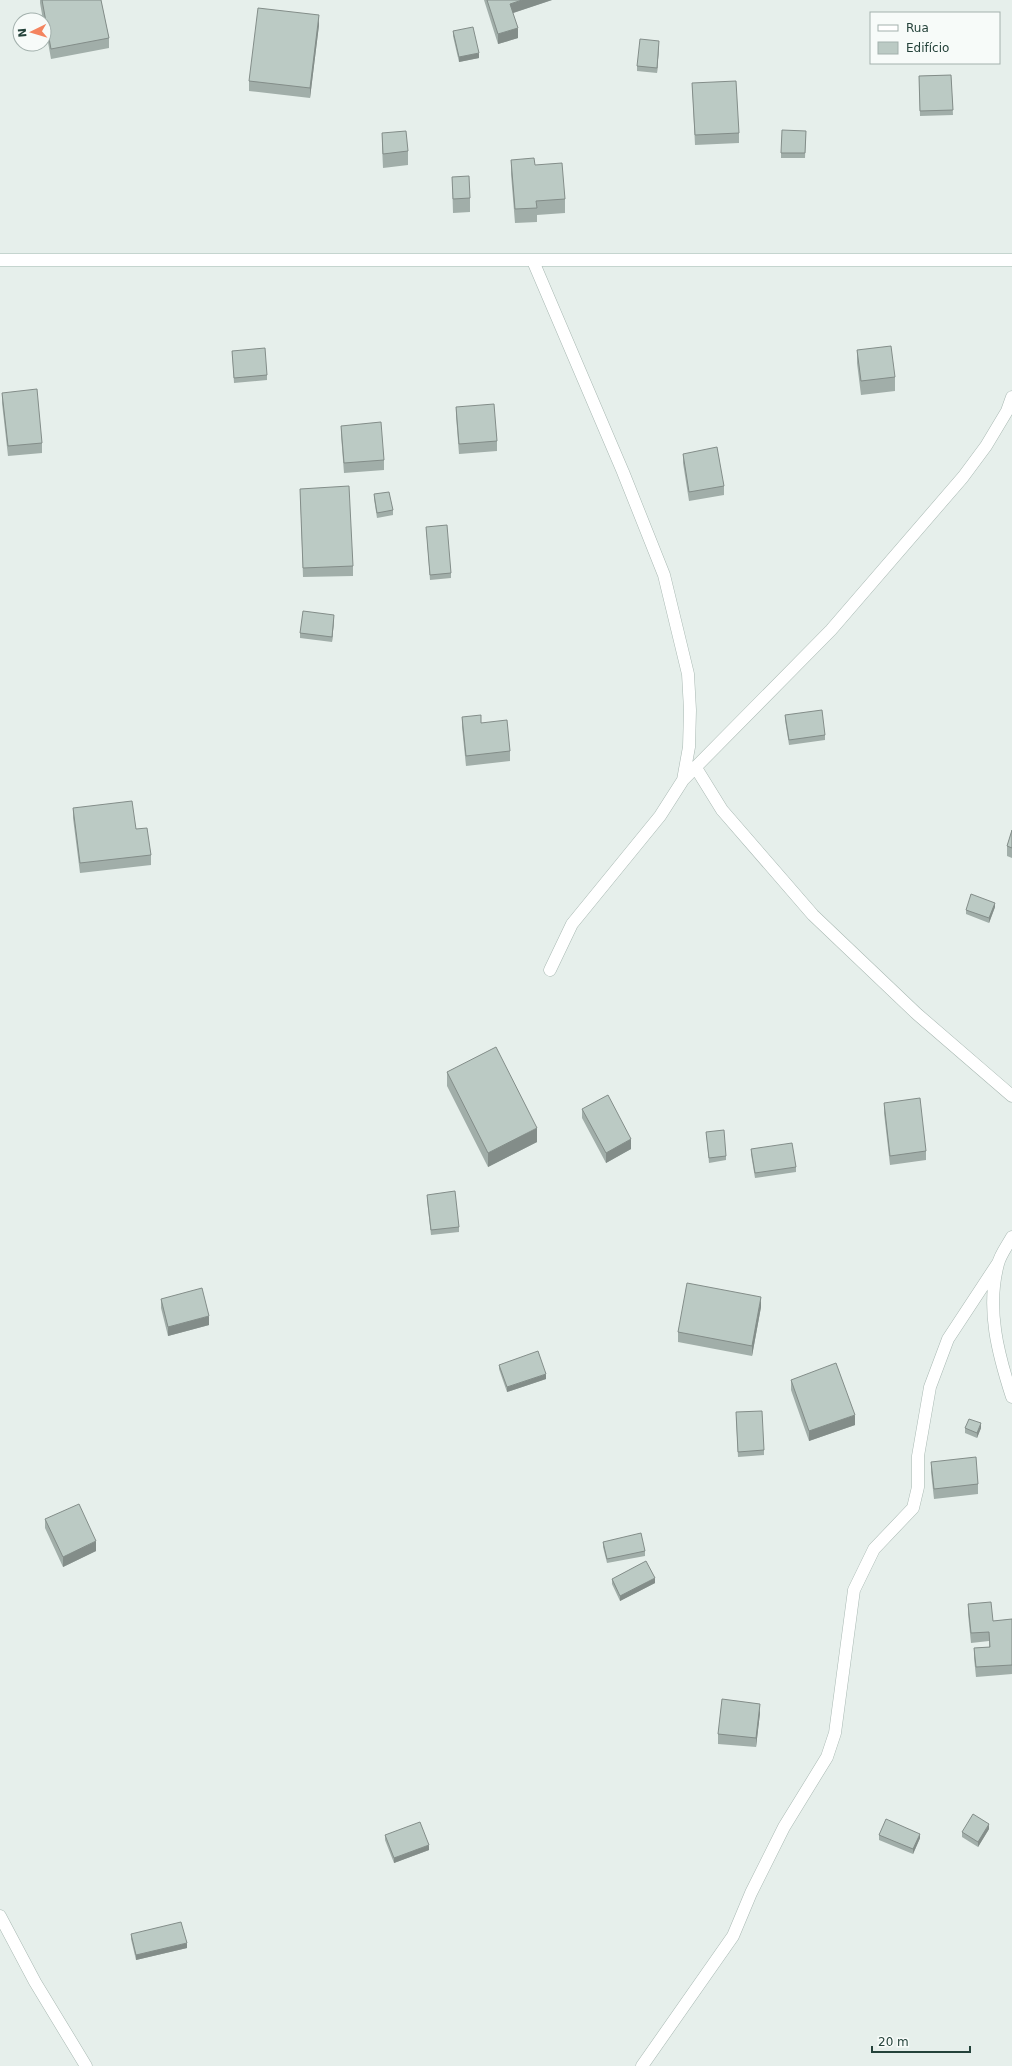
<svg xmlns="http://www.w3.org/2000/svg" width="1012" height="2066" font-family="'DejaVu Sans',sans-serif">
<rect width="100%" height="100%" fill="#e6efeb"/>
<g fill="none" stroke-linecap="round" stroke-linejoin="round">
<defs>
<path id="street" d="M533,261L623,472L664,575L688,674L690,710L689,747L683,780L660,816L572,924L550,970
M696,768L722,810L813,915L917,1014L1012,1096
M683,780L831,630L963,477L986,446L1007,411L1012,397
M1012,1237C1007,1246 1000,1255 998,1264C986,1309 998,1354 1012,1397
M0,1916L35,1982L86,2066
M642,2066L733,1936L751,1893L784,1827L827,1757L835,1733L854,1590L874,1549L913,1508L918,1487V1456L930,1387L948,1339L998,1263"/>
<path id="secondary" d="M0,260H1012"/>
</defs>
<use href="#street" stroke="#a8b8b2" stroke-width="13"/>
<use href="#secondary" stroke="#a4bbb3" stroke-width="13"/>
<use href="#street" stroke="#fff" stroke-width="12"/>
<use href="#secondary" stroke="#fff" stroke-width="12"/>
</g>
<path fill="#a1aea9" d="M40,0H101L109,38V48L51,59L44,20H43L40,3Z
M484,0H552L513,13L518,38L498,44Z
M319,25L310,98L249,91V81Z
M453,31L479,58L459,62L453,36Z
M659,46L657,73L637,71V66Z
M951,75L953,115L920,116L919,76Z
M692,83L739,133V143L695,145Z
M806,131L805,158H781V153Z
M382,133L408,151V165L383,168L382,146Z
M511,160L535,165L565,199V213L537,215V222L515,223L511,174Z
M452,177L470,198V212L453,213Z
M857,350L895,377V391L861,395L857,363Z
M232,351L267,375V380L234,383Z
M2,393L42,443V453L8,456L2,403Z
M456,407L497,441V451L459,454L456,416Z
M341,426L384,460V470L344,473L341,435Z
M683,454L724,486V495L689,501L683,463Z
M300,489L353,566V576L303,577Z
M374,494L393,510V515L377,518L374,499Z
M426,527L451,573V578L430,580Z
M334,620L332,642L300,638V633Z
M785,715L825,735V740L789,745L785,720Z
M462,717L481,723L510,751V761L466,766L462,727Z
M73,808L136,829L151,855V865L80,873L73,818Z
M1012,830V858L1007,856V846Z
M995,907L989,923L966,914V910Z
M447,1072L537,1142L488,1167L447,1086Z
M884,1103L926,1151V1160L890,1165L884,1113Z
M582,1109L631,1149L606,1163L582,1118Z
M706,1132L726,1156V1160L709,1163Z
M751,1149L796,1167V1172L755,1178L751,1154Z
M427,1195L459,1227V1232L431,1235L427,1200Z
M161,1299L209,1325L168,1336L161,1308Z
M761,1307L752,1356L678,1342V1332Z
M499,1365L546,1379L507,1392L499,1369Z
M791,1380L855,1425L809,1441L791,1390Z
M736,1417L764,1450V1455L738,1457Z
M965,1428H981L977,1438L965,1433Z
M931,1462L978,1484V1494L934,1499L931,1472Z
M45,1519L96,1551L63,1567L45,1528Z
M603,1542L645,1551V1556L607,1563L603,1547Z
M612,1579L655,1583L620,1601L612,1584Z
M968,1604L993,1621L1012,1619V1674L976,1677L974,1658V1648L989,1647V1641L971,1643L968,1614Z
M760,1713L756,1747L718,1744V1734Z
M989,1829L978,1847L962,1837V1832Z
M385,1835L429,1850L394,1863L385,1840Z
M879,1835L920,1838L913,1854L879,1840Z
M131,1934L187,1948L136,1960L131,1939Z"/>
<path fill="#838d89" d="M522,0H552L510,14V4Z
M319,15V25L310,98V88Z
M518,28V38L498,44V34Z
M659,41V46L657,73V68Z
M479,53V58L459,62V57Z
M334,615V620L332,642V637Z
M995,903V907L989,923V918Z
M537,1128V1142L488,1167V1153Z
M631,1139V1149L606,1163V1153Z
M761,1297V1307L752,1356V1346Z
M209,1316V1325L168,1336V1327Z
M546,1374V1379L507,1392V1387Z
M855,1415V1425L809,1441V1431Z
M981,1423V1428L977,1438V1433Z
M96,1541V1551L63,1567V1557Z
M655,1578V1583L620,1601V1596Z
M760,1704V1713L756,1747V1738Z
M989,1824V1829L978,1847V1842Z
M920,1834V1838L913,1854V1849Z
M429,1845V1850L394,1863V1858Z
M187,1943V1948L136,1960V1955Z"/>
<path fill="#bbcac4" stroke="#838d89" d="M42,0H101L109,38L51,49Z
M487,0H522L510,4L518,28L498,34Z
M258,8L319,15L310,88L249,81Z
M473,27L479,53L459,57L453,31Z
M640,39L659,41L657,68L637,66Z
M951,75L953,110L920,111L919,76Z
M736,81L739,133L695,135L692,83Z
M782,130L806,131L805,153H781Z
M406,131L408,151L383,154L382,133Z
M534,158L535,165L562,163L565,199L536,201L537,208L515,209L511,160Z
M469,176L470,198L453,199L452,177Z
M891,346L895,377L861,381L857,350Z
M265,348L267,375L234,378L232,351Z
M37,389L42,443L8,446L2,393Z
M494,404L497,441L459,444L456,407Z
M381,422L384,460L344,463L341,426Z
M717,447L724,486L689,492L683,454Z
M349,486L353,566L303,568L300,489Z
M389,492L393,510L377,513L374,494Z
M447,525L451,573L430,575L426,527Z
M303,611L334,615L332,637L300,633Z
M822,710L825,735L789,740L785,715Z
M481,715V723L507,720L510,751L466,756L462,717Z
M132,801L136,829L147,828L151,855L80,863L73,808Z
M1012,830V848L1007,846Z
M971,894L995,903L989,918L966,910Z
M496,1047L537,1128L488,1153L447,1072Z
M608,1095L631,1139L606,1153L582,1109Z
M920,1098L926,1151L890,1156L884,1103Z
M724,1130L726,1156L709,1158L706,1132Z
M792,1143L796,1167L755,1173L751,1149Z
M455,1191L459,1227L431,1230L427,1195Z
M687,1283L761,1297L752,1346L678,1332Z
M202,1288L209,1316L168,1327L161,1299Z
M538,1351L546,1374L507,1387L499,1365Z
M836,1363L855,1415L809,1431L791,1380Z
M762,1411L764,1450L738,1452L736,1412Z
M969,1419L981,1423L977,1433L965,1428Z
M976,1457L978,1484L934,1489L931,1462Z
M79,1504L96,1541L63,1557L45,1519Z
M641,1533L645,1551L607,1559L603,1542Z
M646,1561L655,1578L620,1596L612,1579Z
M991,1602L993,1621L1012,1619V1665L976,1667L974,1648L990,1647L989,1632L971,1633L968,1604Z
M722,1699L760,1704L756,1738L718,1734Z
M973,1814L989,1824L978,1842L962,1832Z
M886,1819L920,1834L913,1849L879,1835Z
M420,1822L429,1845L394,1858L385,1835Z
M181,1922L187,1943L136,1955L131,1934Z"/>
<rect x="870" y="12" width="130" height="52" fill="#f7fbf9" stroke="#a3b1ad"/>
<rect x="878" y="25" width="20" height="6" fill="#ffffff" stroke="#a3b1ad"/>
<text x="906" y="32" font-size="12" fill="#24423a">Rua</text>
<rect x="878" y="42" width="20" height="12" fill="#bbcac4" stroke="#a3b1ad"/>
<text x="906" y="52" font-size="12" fill="#24423a">Edifício</text>
<g transform="translate(32 32) rotate(265)"><circle r="19" fill="#f7fbf9" stroke="#a3b1ad"/>
<path d="M0-3L7 15L0 10L-7 15Z" fill="#f4845f"/>
<text y="-6" font-size="11" font-weight="bold" text-anchor="middle" fill="#24423a">N</text>
</g>
<path d="M872 2046v6h98v-6" fill="none" stroke="#24423a" stroke-width="2"/>
<text x="878" y="2046" font-size="12" fill="#24423a" stroke="#f7fbf9" stroke-width="3" paint-order="stroke">20 m</text>
</svg>
